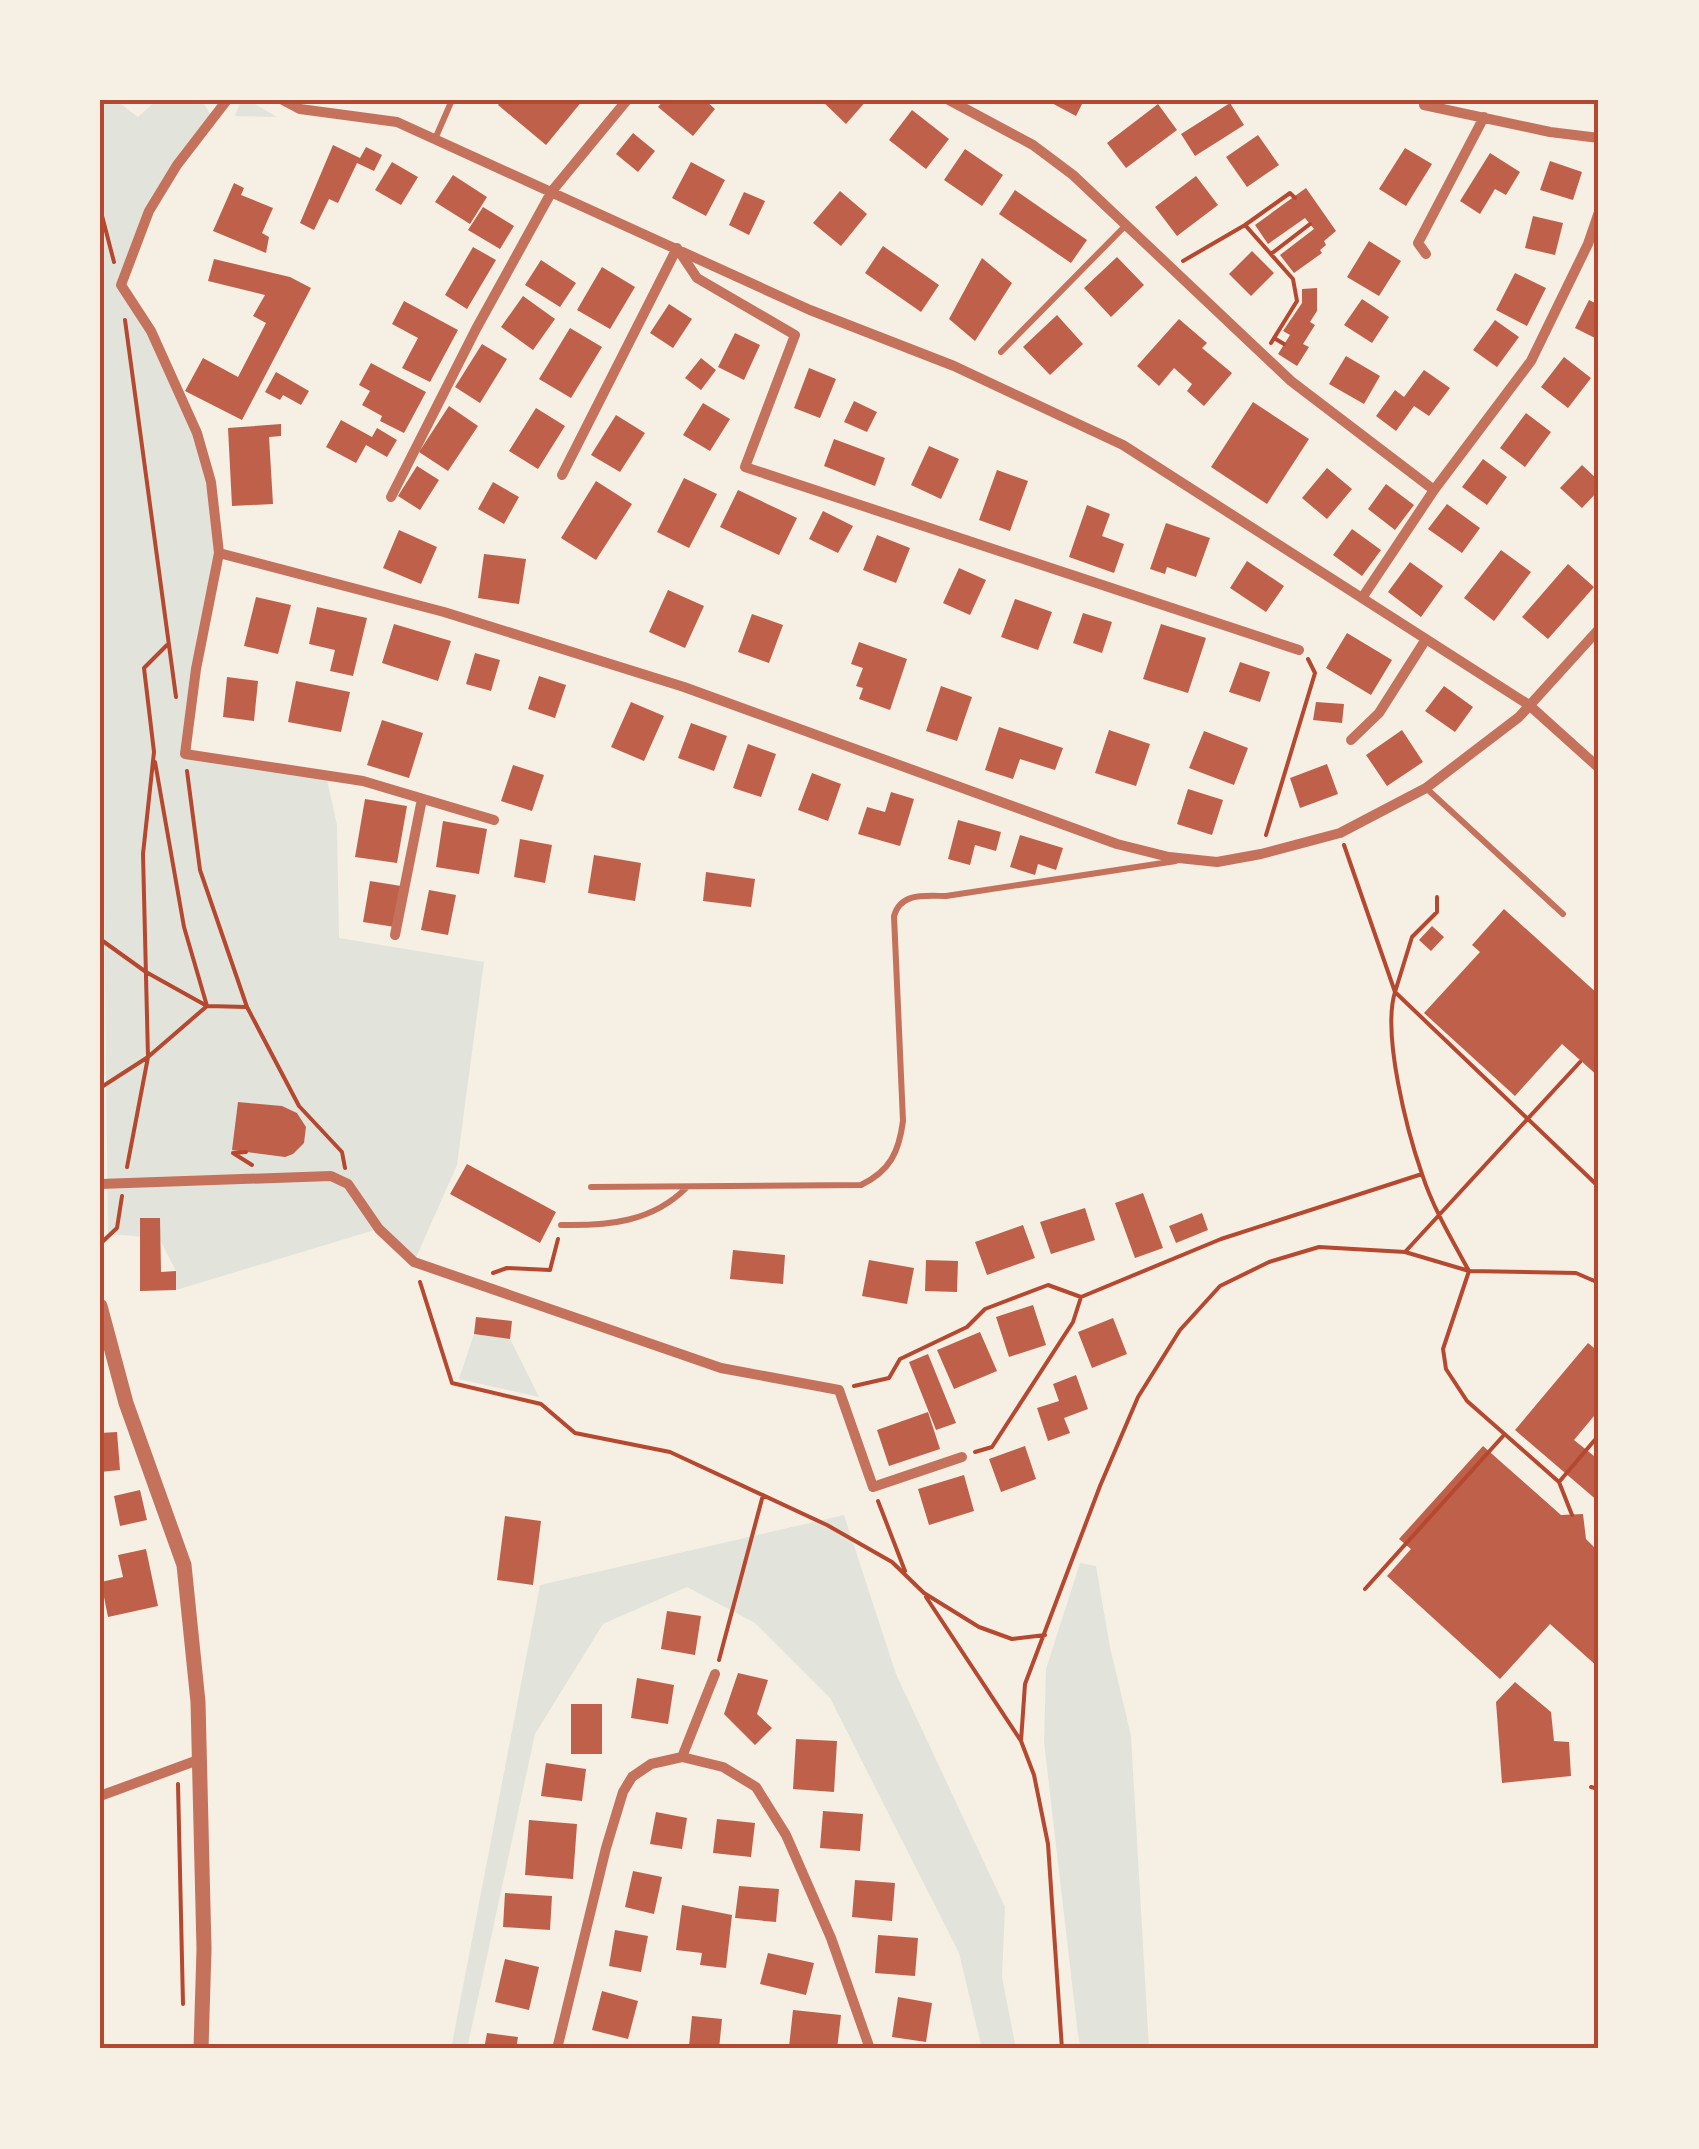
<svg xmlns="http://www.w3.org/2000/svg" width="1699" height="2149" font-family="'Public Sans',sans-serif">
<rect width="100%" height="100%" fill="#f6efe4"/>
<path fill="#e2e4dc" d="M100,100H116L138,117L157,100H201L214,119L149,211L121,285L151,331L197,433L219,553L185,753L326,775L337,825L339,938L484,962L457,1165L414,1262L378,1229L176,1290V1271L159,1238L108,1234L100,565Z
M241,100H248L277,117L235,116Z
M474,1334L510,1339L539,1397L459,1379Z
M844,1515L896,1674L1005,1907L1002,1977L1016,2049H982L959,1953L830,1698L755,1623L687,1587L603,1624L535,1734L467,2049H451L540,1585Z
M1080,1563L1096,1566L1110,1647L1131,1736L1149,2049H1081L1078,2035L1044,1742L1046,1669Z"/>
<path fill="#bf614a" d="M502,100H583L546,145L498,105Z
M664,100H705L715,109L693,136L658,107Z
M821,100H867L846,124Z
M1046,100H1084L1076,116Z
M1230,103L1244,125L1195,156L1181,134Z
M1158,104L1177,130L1126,168L1107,143Z
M912,110L949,139L926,169L889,140Z
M633,133L655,151L638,172L616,154Z
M1258,135L1279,165L1247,187L1226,157Z
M333,145L360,158L366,147L382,155L374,171L357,163L338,203L329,199L314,230L300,223Z
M1405,148L1432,164L1406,206L1379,189Z
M965,149L1003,175L982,206L944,180Z
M1490,153L1520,172L1506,195L1495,189L1480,214L1460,201Z
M1550,161L1582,172L1573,200L1540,190Z
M392,162L418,177L401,205L375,190Z
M691,162L725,180L706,216L672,198Z
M453,175L487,197L470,224L435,202Z
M1196,176L1218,205L1177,236L1155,207Z
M234,183L244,188L241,195L273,208L262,233L269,237L266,253L213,231Z
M1306,188L1336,231L1324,241L1326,245L1320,250L1322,253L1294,273L1280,255L1314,229L1310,224L1305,218L1268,244L1255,225Z
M1015,190L1087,240L1071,263L999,214Z
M840,191L867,214L841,246L813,223Z
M744,192L765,201L749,235L729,225Z
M483,207L514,226L500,249L468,230Z
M1533,216L1563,223L1555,255L1525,248Z
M1369,241L1401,261L1379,296L1347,277Z
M883,246L939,285L921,312L865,273Z
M473,247L496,260L467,309L445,295Z
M1252,251L1274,273L1251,296L1229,274Z
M1117,257L1144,285L1111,317L1084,288Z
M982,258L1012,283L975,341L949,319Z
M214,259L290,277L311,288L242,420L185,391L203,358L238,377L266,323L253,316L265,295L208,281Z
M541,260L576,283L560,307L525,285Z
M602,267L635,287L610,329L577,310Z
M1515,273L1546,288L1527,326L1496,310Z
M1317,288V311L1310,322L1315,325L1303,344L1309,347L1297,366L1278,354L1290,335L1283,331L1302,303V289Z
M523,296L555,319L533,350L501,327Z
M1362,299L1389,317L1372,343L1344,325Z
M1589,300L1599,305V340L1575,328Z
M404,301L458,330L430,382L402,368L418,338L392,324Z
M669,304L692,319L673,348L650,333Z
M1057,315L1083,344L1050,375L1023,347Z
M1179,319L1207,343L1202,348L1232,373L1204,406L1187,391L1192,384L1174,368L1159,386L1137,366Z
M1495,320L1519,337L1497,367L1473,350Z
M570,328L602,347L571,398L539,379Z
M735,333L760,345L744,380L718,367Z
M482,344L507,359L480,403L455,387Z
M1346,356L1380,376L1364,404L1329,384Z
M1564,357L1591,378L1568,408L1541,387Z
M701,358L716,370L701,390L685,378Z
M371,363L426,392L404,433L380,421L382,416L362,405L370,391L359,385Z
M809,368L836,379L820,418L794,408Z
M1424,370L1450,388L1429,416L1414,406L1396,431L1376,416L1395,390L1404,397Z
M276,372L309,391L301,405L283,395L280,400L265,392Z
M854,401L877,412L867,432L844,422Z
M1253,402L1309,439L1267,504L1211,467Z
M703,403L730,419L710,451L683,435Z
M449,406L478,426L448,471L419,452Z
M536,408L565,426L538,469L509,451Z
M1526,413L1551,432L1525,467L1500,448Z
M616,415L645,433L620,472L591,455Z
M341,420L372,437L377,428L397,440L387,457L366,445L356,463L326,447Z
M281,424V436L269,437L273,504L232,506L228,428Z
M834,439L885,458L875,486L824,466Z
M929,446L959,459L941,499L911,485Z
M1483,459L1507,477L1487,505L1462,487Z
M1582,465L1599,481V490L1582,508L1560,488Z
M417,466L439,480L420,510L398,496Z
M1327,468L1352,489L1327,519L1302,498Z
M997,470L1028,481L1010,531L979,520Z
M684,478L717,494L689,548L657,532Z
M596,481L632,504L596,560L561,538Z
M493,482L519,497L504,524L478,509Z
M1386,484L1414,505L1395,530L1368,509Z
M738,490L797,518L779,555L720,527Z
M1447,504L1480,528L1462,553L1428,529Z
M1087,505L1110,514L1102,536L1124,544L1114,573L1069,557Z
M823,511L853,526L838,553L809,539Z
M1166,523L1210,538L1196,577L1167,567L1165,574L1150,569Z
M1352,529L1381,550L1362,576L1333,555Z
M399,530L437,547L421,584L383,568Z
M877,535L910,548L896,583L863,570Z
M1501,550L1531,572L1494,621L1464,598Z
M484,554L526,559L519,604L478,598Z
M1247,561L1284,586L1266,612L1230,588Z
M1410,562L1443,586L1421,617L1388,592Z
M1568,564L1594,587L1548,639L1522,617Z
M959,568L986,580L970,615L943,603Z
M668,590L704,606L685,648L649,632Z
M256,597L291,605L278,654L244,646Z
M1015,599L1052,612L1038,650L1001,637Z
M317,607L367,618L353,676L330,671L335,650L309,644Z
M1083,613L1112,622L1102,653L1073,643Z
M752,614L783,625L769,663L738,652Z
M394,624L451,641L438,681L382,663Z
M1161,624L1206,638L1188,693L1143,679Z
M1347,633L1392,660L1371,695L1326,668Z
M859,642L907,659L890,710L859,699L863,688L856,686L863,668L851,664Z
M475,653L500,660L491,691L466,684Z
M1240,662L1270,672L1260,702L1229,692Z
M539,676L566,685L555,718L528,709Z
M227,677L258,681L254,721L223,717Z
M296,681L350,692L341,732L288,722Z
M941,686L972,697L957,741L926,731Z
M1444,686L1473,707L1455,732L1425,711Z
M631,702L664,716L644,761L611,747Z
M1316,702L1344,704L1342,723L1313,720Z
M382,720L423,733L409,778L367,765Z
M691,723L727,736L714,771L678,758Z
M999,727L1063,748L1055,770L1020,759L1013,779L985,770Z
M1109,730L1150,744L1136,786L1095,773Z
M1402,730L1423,762L1387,786L1366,755Z
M1204,731L1248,748L1234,785L1189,768Z
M748,744L776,754L761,797L733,788Z
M1327,764L1338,794L1300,808L1290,778Z
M513,765L544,775L532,811L501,801Z
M812,773L841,784L828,821L798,810Z
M1188,789L1223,800L1212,835L1177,824Z
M891,792L914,799L900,846L858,834L867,807L885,812Z
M365,799L407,806L397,863L355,857Z
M958,820L1001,832L996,851L975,845L970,865L948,859Z
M443,821L487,829L479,874L436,867Z
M1020,835L1063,848L1056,870L1038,864L1035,875L1010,867Z
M520,839L552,845L545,883L514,877Z
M594,855L641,863L635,901L588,893Z
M706,872L755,879L751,907L703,901Z
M370,881L401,886L395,927L363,922Z
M429,890L456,895L448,935L421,930Z
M1504,909L1599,995V1077L1562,1044L1515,1096L1424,1013L1480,952L1472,945Z
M1432,926L1444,937L1431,951L1419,940Z
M238,1102L282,1106L297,1113L306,1127L304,1143L293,1154L285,1157L232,1150Z
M467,1164L556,1212L540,1243L450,1194Z
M1143,1193L1163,1248L1135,1258L1115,1203Z
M1085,1208L1095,1240L1051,1254L1040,1222Z
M1202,1213L1208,1230L1176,1243L1169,1226Z
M140,1218H160L161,1272L176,1271V1290L140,1291Z
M1023,1225L1035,1258L987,1275L975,1242Z
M733,1250L785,1255L783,1284L730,1279Z
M869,1260L914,1268L907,1304L862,1296Z
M926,1260L958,1261L957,1292L925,1291Z
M1033,1305L1046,1345L1009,1357L996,1317Z
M476,1317L512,1321L510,1339L474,1334Z
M1113,1318L1127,1354L1092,1368L1078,1332Z
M980,1332L997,1371L954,1389L937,1350Z
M1588,1343L1599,1352V1410L1574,1440L1599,1460V1502L1515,1430Z
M928,1354L956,1423L936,1430L909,1362Z
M1076,1375L1088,1409L1064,1418L1070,1433L1048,1441L1037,1408L1059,1401L1053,1384Z
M928,1412L940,1449L889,1466L877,1430Z
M117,1432L120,1470L100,1472V1433Z
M1025,1446L1036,1479L1001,1492L989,1459Z
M1483,1446L1561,1515L1583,1514L1586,1539L1599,1552V1668L1550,1624L1500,1679L1387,1576L1411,1549L1399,1539Z
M964,1475L974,1511L929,1525L918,1489Z
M140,1490L147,1520L120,1526L114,1496Z
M505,1516L541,1521L533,1585L497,1580Z
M146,1549L158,1606L108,1617L101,1582L123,1577L118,1555Z
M667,1611L701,1616L695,1655L661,1649Z
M738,1673L768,1680L757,1714L772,1728L755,1745L724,1714Z
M637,1678L674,1685L668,1724L631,1718Z
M1515,1682L1551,1712L1554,1741L1569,1742L1571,1776L1502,1783L1496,1702Z
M571,1704H602V1754H571Z
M796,1739L837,1741L834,1792L793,1789Z
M546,1763L586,1769L582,1801L541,1796Z
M823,1811L863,1814L860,1851L820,1848Z
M656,1812L687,1818L682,1849L650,1844Z
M717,1819L755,1823L751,1857L713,1853Z
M529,1820L577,1824L573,1879L525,1875Z
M633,1871L662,1877L654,1914L625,1907Z
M855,1880L895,1883L892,1921L852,1917Z
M739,1886L779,1889L776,1922L735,1918Z
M505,1893L552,1896L550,1930L503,1927Z
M682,1905L732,1915L726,1968L700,1965L702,1953L676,1950Z
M615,1930L648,1936L641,1972L609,1966Z
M878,1935L918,1938L915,1976L875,1973Z
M768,1953L814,1963L806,1995L760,1984Z
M505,1959L539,1967L529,2010L495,2002Z
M602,1991L638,2001L628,2039L592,2030Z
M898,1997L932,2003L926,2042L892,2037Z
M793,2010L841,2015L837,2049L789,2047Z
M692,2016L722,2019L719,2049L689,2046Z
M487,2033L518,2037L516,2049H484Z"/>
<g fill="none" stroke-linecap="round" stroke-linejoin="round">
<path stroke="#b5482f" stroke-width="4" d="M100,208L114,262
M1245,225L1290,193L1295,198
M1271,254L1310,224
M1183,261L1245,225L1293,279L1297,301L1271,343
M125,320L176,697
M1274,338L1284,344
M155,762L184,927L207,1006
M187,771L200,870L247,1007L299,1106L342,1152L345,1168
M1266,835L1315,673L1308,659
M1344,845L1395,992C1382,1034 1407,1131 1422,1174C1433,1208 1452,1240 1469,1271
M1437,897V912L1412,937L1395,992L1599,1187
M100,939L146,972L207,1006L247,1007
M100,1088L148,1057L207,1006
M246,1152L233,1153L252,1165
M127,1167L148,1057L143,854L154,752L144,668L167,645
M100,1244L117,1228L122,1196
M1405,1252L1580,1062
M493,1273L507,1268L550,1270L558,1239
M420,1282L452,1383L541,1404L575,1433L670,1452L827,1525L892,1562L924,1593L979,1627L1012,1639L1045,1635
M854,1386L889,1378L900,1359L967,1327L985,1309L1048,1285L1081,1297
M975,1452L992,1447L1073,1322L1081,1297L1221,1239L1422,1174
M1559,1482L1599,1435
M878,1501L905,1571
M1572,1515L1559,1482L1467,1401L1446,1369L1443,1349L1469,1271L1576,1273L1599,1283
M1365,1589L1504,1435
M926,1597L1021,1741L1034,1775L1048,1844L1062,2049
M719,1660L763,1495
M1021,1741L1025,1684L1100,1486L1138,1397L1180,1330L1220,1286L1269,1262L1319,1247L1405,1252L1469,1271
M178,1784L183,2004
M1591,1787L1599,1789"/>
<path stroke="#c5725c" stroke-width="6" d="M435,139L452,100
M1001,352L1127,224
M1426,788L1563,914
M591,1187L861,1185C890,1171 899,1152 903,1121L894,916C901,892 925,896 946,896L1176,861
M561,1225C608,1226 653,1222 687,1187"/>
<path stroke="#c5725c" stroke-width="10" d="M227,100L177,165L149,211L121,285L151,331L197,433L211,482L219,553L196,669L185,754L363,781L494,820
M283,100L300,109L397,122L810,310L954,366L1123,445L1529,705L1599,768
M949,100L1033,145L1073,175L1291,381L1434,490
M1424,105L1550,132L1599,138
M1426,254L1418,243L1484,117
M562,475L677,248L697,278L795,335L745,467L1299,650
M391,497L476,329L552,191L627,100
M219,553L444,612L684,687L1117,844L1169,857L1217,862L1261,854L1340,833L1426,788L1519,717L1599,629
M1362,598L1434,490L1531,361L1588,244L1599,212
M1351,740L1379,713L1426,639
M395,935L422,799
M100,1184L331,1176L348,1184L379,1229L414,1262L721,1368L839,1390L873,1487L962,1457
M682,1757L715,1674
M100,1796L198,1760
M557,2049L606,1848L623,1792L632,1777L651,1764L682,1757L723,1767L756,1787L786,1835L831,1938L870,2049"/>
<path stroke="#c5725c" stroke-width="15" d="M100,1306L126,1403L184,1565L198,1702L204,1949L201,2049"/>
</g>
<rect width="1699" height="2149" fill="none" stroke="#f6efe4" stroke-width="205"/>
<rect x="102" y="102" width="1494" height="1944" fill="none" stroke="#b5482f" stroke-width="4"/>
</svg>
